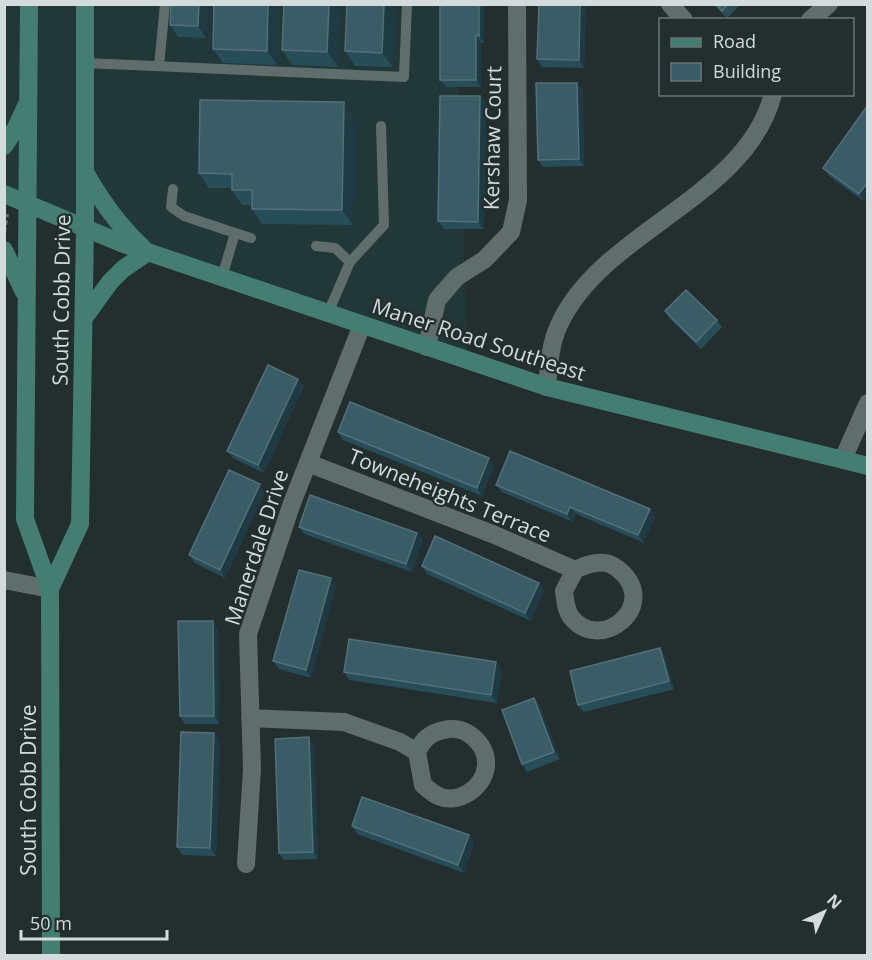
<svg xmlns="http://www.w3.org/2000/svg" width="872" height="960" font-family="'Open Sans',sans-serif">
<rect width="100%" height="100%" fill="#232e2e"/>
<path fill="#223737" d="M4,5H456L468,368L5,202Z"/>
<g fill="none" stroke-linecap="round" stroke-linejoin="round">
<path stroke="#636c6c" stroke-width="4" stroke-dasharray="4.5 3" stroke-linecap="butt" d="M4,232L7,214"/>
<path stroke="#606d6d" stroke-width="10" d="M85,63L404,77L407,4
M159,66L165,4
M173,189L171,207L184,216L235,233L222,277
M235,233L251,238
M316,246L335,248L350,262L384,225L381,126
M328,313L350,262"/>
<path stroke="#606d6d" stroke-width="18" d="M670,4L684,20
M810,20L829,4
M427,347L437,300L457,277L484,260L511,232L518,200L517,4
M547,387C549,366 550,344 559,325C602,230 746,199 773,94
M843,459L868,403
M308,463L495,535L575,570C589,563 605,558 618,569C662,604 601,655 571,617C566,611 565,599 564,591L575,570
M4,580L50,589
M250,718L344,722L400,742L417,752L423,785C427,788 432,793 438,796C458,805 484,788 486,766C488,744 465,724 444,730C430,733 423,739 417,752
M246,864L252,769L248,634L292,503L362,325"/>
<path stroke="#447e72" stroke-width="18" d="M29,4L25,519L50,589L51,956
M4,146L16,128L26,106
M86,174C102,202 118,225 142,247
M4,194L121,243L547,387L868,466
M4,250L24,292
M84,318L110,282L123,269L148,252
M50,589L80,524L85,228V4"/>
</g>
<path fill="#274d59" d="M207,4L206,38L178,37L170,25Z
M214,4H279L277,65L223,63L213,49Z
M284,4H340L338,67L292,65L282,50Z
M394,4L393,67L355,66L345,51Z
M440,4H484V43H481V87H446L440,80Z
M539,4H586L584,68L542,67L537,59Z
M713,4H741L727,18Z
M583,90L584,166L543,167L538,160Z
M480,96L486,104L484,229H444L438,221Z
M867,106L865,202L829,176L823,168Z
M354,117L353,225L262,224L252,209V205H242L232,190V188H209L199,173Z
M665,311L717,320L722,327L701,349L670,319Z
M298,379L304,386L264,473L233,458L227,451Z
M338,432L494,466L482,496L343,440Z
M496,485L650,509L655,517L644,543L576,514L573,522L502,492Z
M265,492L225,578L195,563L189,555Z
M299,527L417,533L423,540L412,572L304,534Z
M422,566L539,583L544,591L531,621L427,574Z
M331,578L336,586L311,678L279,669L273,661Z
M218,629L219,724H185L180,716Z
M665,656L674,689L584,712L578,705Z
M502,670L497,703L349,680L344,672Z
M534,698L540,706L560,759L527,772L522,764Z
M214,733L220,741L216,856L182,855L177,847Z
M309,737L314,745L318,859L284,860L279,853Z
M352,826L469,835L474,843L464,873L357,834Z"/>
<path fill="#1e3a42" d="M199,4H207L206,38L198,26Z
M268,4H279L277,65L267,51Z
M329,4H340L338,67L327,52Z
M384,4H394L393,67L382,53Z
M479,4H484V43L479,36Z
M580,4H586L584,68L579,60Z
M476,35L481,43V87L476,80Z
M577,83L583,90L584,166L579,159Z
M480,96L486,104L484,229L478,222Z
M344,102L354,117L353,225L342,210Z
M867,183V198L865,202L859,194Z
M298,379L304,386L264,473L258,465Z
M489,458L494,466L482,496L477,488Z
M260,484L265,492L225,578L220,570Z
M570,507L576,514L573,522L567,514Z
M650,509L655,517L644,543L638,535Z
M417,533L423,540L412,572L406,564Z
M331,578L336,586L311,678L306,670Z
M539,583L544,591L531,621L525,613Z
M213,621L218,629L219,724L214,716Z
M660,648L665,656L674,689L669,681Z
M496,662L502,670L497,703L491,695Z
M534,698L540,706L560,759L554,752Z
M214,733L220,741L216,856L210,848Z
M309,737L314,745L318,859L313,852Z
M469,835L474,843L464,873L458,865Z"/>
<path fill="#3a5c67" stroke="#527079" stroke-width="1.5" d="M171,4H199L198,26L170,25Z
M214,4H268L267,51L213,49Z
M284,4H329L327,52L282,50Z
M347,4H384L382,53L345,51Z
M440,4H479V36L476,35V80H440Z
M539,4H580L579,60L537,59Z
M716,4H728L722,11Z
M536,83H577L579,159L538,160Z
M440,96H480L478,222L438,221Z
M200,100L344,102L342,210L252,209V190H232V174L199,173Z
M867,106V183L859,194L823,168Z
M686,290L717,320L696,342L665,311Z
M268,365L298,379L258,465L227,451Z
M350,402L489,458L477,488L338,432Z
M510,451L650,509L638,535L570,507L567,514L496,485Z
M229,470L260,484L220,570L189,555Z
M310,495L417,533L406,564L299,527Z
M435,536L539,583L525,613L422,566Z
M299,570L331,578L306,670L273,661Z
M178,621H213L214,716H180Z
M349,639L496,662L491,695L344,672Z
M660,648L669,681L578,705L570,671Z
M534,698L554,752L522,764L502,710Z
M181,732L214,733L210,848L177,847Z
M309,737L313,852L279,853L275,739Z
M362,797L469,835L458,865L352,826Z"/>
<g text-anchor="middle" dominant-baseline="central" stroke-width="4.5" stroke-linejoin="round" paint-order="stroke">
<g font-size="21" fill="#d4dcdb" stroke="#232e2e">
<text transform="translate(492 138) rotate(-89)">Kershaw Court</text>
<text transform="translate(61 300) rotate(-89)">South Cobb Drive</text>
<text transform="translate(479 339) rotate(18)">Maner Road Southeast</text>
<text transform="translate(450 495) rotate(22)">Towneheights Terrace</text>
<text transform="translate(256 547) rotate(-72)">Manerdale Drive</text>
<text transform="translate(28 790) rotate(-90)">South Cobb Drive</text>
</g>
</g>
<rect width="872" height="960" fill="none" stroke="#d4dcdb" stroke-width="12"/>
<rect x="659" y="18" width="195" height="78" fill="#232e2e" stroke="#6a7473" stroke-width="1.5"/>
<rect x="671" y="38" width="30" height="9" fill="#447e72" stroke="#6a7473" stroke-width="1.5"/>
<text x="713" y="48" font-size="18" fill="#d4dcdb">Road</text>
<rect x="671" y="63" width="30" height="18" fill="#3a5c67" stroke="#6a7473" stroke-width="1.5"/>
<text x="713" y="78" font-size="18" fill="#d4dcdb">Building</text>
<g transform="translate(824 912) rotate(45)" stroke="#232e2e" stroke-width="4.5" paint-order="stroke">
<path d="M0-4.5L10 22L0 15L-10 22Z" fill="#d4dcdb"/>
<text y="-9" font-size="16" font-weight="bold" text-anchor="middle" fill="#d4dcdb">N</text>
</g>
<path d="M21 930v9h146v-9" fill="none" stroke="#d4dcdb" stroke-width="3"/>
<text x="30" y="930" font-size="18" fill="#d4dcdb" stroke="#232e2e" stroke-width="4.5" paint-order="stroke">50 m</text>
</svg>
